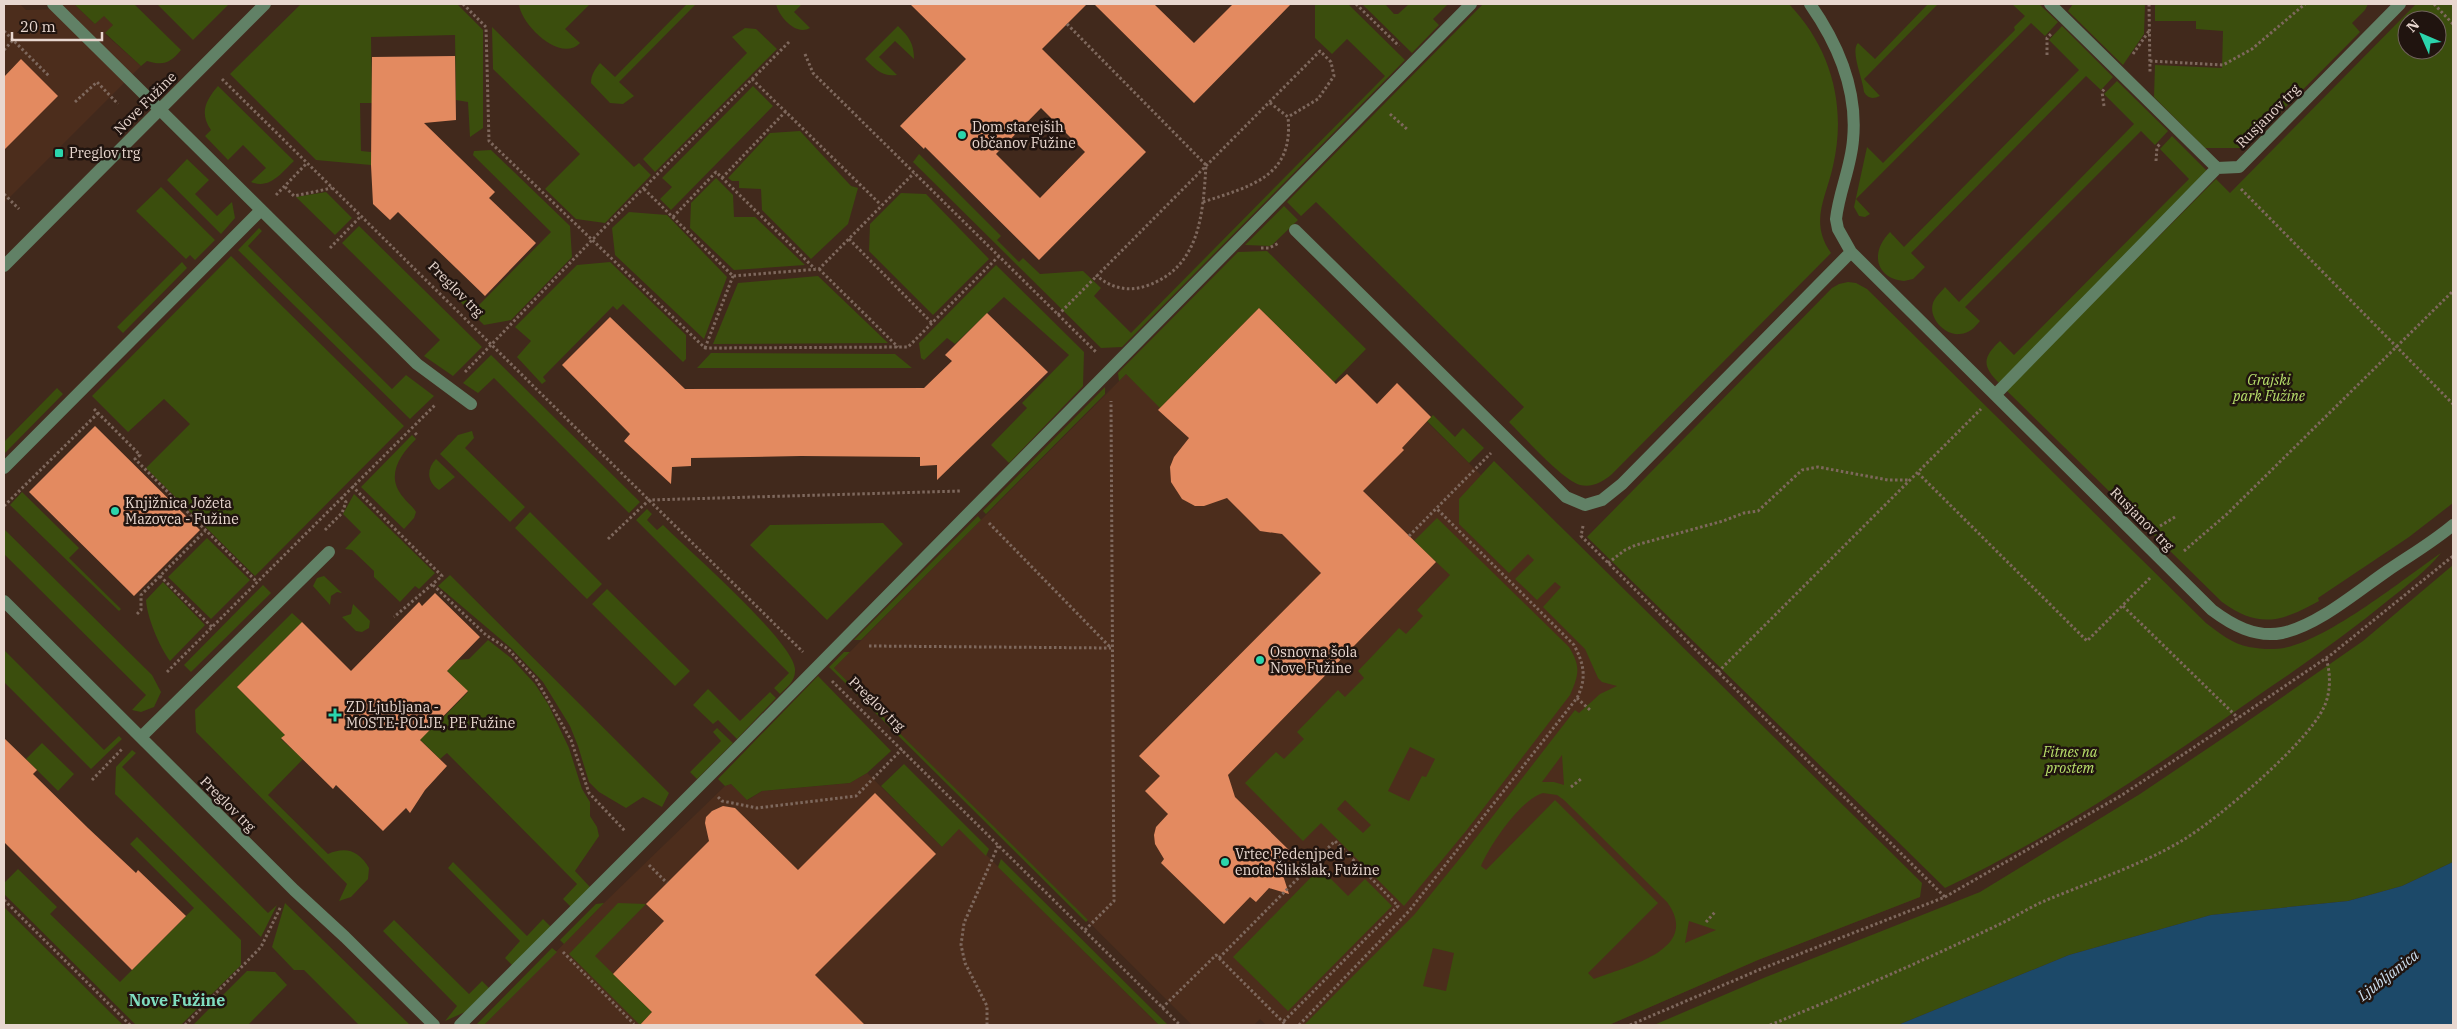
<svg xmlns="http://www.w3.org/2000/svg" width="2457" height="1029" font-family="'IBM Plex Serif',serif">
<rect width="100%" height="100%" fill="#41291c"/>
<path fill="#4c2d1c" d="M4,4H20L26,10L58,9L64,4H74L95,24L104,15L113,25L105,34L141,66L4,203Z
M1259,308L1336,384L1347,374L1377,403L1397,383L1431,417L1427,422L1481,475L1485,472L1920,897L1758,960L1609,1025H1266L1260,1019L1254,1025H1192L834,668L1126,374L1161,407Z
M867,773L942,847L959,828L1159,1025H484L604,903L725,786L731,784L748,800L762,791L850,783Z"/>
<path fill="#3b4e0d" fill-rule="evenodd" d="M74,4H134L181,50C170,63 164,66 147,61L141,66L105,33L113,25L104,16L95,24Z
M157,4H229L193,40Z
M301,4H457L483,30V128L470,137L468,102L456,100L455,35L371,37L372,103H360L361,151L371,152V165L316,160L230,74Z
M519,4H590L565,29L580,43C560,64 520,23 519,4Z
M687,4H696L619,82L634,96L623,104L610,103L591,83C591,75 595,69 600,63L615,77Z
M776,4H802L794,12L810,28C796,36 779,17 776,4Z
M1315,4H1348L1405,60L1122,347L1101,348L913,162L919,154L1001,236L997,240L1019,262L1023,258L1040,274L1083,271L1101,288L1094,296L1131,333L1385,76L1347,39L1332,54L1315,38Z
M1362,4H1385L1394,14H1398L1409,4H1448L1433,19L1439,25L1412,53Z
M1483,4H1789C1831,48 1847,106 1833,166C1826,198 1809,222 1831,253L1612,474C1603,482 1592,488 1580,485C1562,480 1524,437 1509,422L1524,407L1316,202L1301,216L1287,202Z
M1928,4H1938L1864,79L1880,96C1873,99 1868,99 1864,92C1863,79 1850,51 1858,43L1875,59Z
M2012,4H2039L2058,22L2045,36L2031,23L1856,199L1870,214L1865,217L1859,216L1854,207L1867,147L1883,163L2015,30L2014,27L2025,16Z
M2073,4H2145L2144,34L2123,65L2068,11Z
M2155,4H2368L2365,10L2352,23L2360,32L2245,148H2205L2154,97L2155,65L2222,68L2223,31L2196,29V21H2155Z
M2416,4H2453V503L2409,537L2318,598L2319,601C2281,622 2259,629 2222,602L2006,390L2216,179L2230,193ZM2407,20H2437V50H2407Z
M898,26C909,37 914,43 914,59L895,41L879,57L897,75C882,77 875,69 865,59Z
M2062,26L2113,77L2101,90L2086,76L1911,253L1925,267L1913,279L1904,281C1875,278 1870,252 1890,232L1904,247L2079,70L2049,40Z
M492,27L634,167L639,163L651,175L605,223L576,219L545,189L580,154L493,69Z
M745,28L756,29L777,49L655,172L643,159L747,53L732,37Z
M2117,81L2168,131L2155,145L2141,131L1965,307L1980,321C1974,328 1970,333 1960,334C1945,336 1928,318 1933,303C1935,297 1941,292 1945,287L1959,302L2134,124L2104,94Z
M218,86L294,161C282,172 270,190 251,182L266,168L243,145L228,160L205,136L211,130C199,113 206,100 218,86Z
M753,86L773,106L671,210L660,199L672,187L662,178Z
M800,131L851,186L858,188L848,224L811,259L762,210L761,189L739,188V181H732L728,178L770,133Z
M2172,136L2208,172L2000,384C1982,366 1982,358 2000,341L2014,355L2189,179L2160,149Z
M491,150L570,226L572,257L511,320L484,325L438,280L443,275L478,306L551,232L473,155L474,151Z
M187,159L209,180L195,194L217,216L232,202L235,218L221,234L167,180Z
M716,178L733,195L734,217H755L805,265L734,270L690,228L691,203Z
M161,187L215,240L195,260L190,255L186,259L136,211Z
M326,192L352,218L335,235L296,197Z
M901,193L926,194L989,259L933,315L869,251L870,224Z
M1284,206L1298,220L1271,246L1245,245Z
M629,212L667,215L727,277L704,339L615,255L612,228Z
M359,226L482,347L453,376L424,356L440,340L342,243Z
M259,228L262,231L248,246L392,389L406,375L434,396L410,419L238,250Z
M1267,251L1366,349L1334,382L1259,308L1160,408L1126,374L1119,381L1118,373L1238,252Z
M231,256L404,426L255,576L146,468L190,424L164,399L128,432L92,396Z
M182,262L187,268L123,333L117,327Z
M610,262L686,335V359L683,362L623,304L617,310L613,306L543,377L546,381L542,384L517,357L531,341L515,327L577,265Z
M996,265L1084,352L1083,386L1009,463L991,445L1027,408L1022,403L1069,355L1004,297L955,344L947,338L924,360L921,358L919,343Z
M818,276L888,343L713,344L738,283Z
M1848,282L1856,283L1867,289L2206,623C2219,633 2233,644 2249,647C2260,649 2273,650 2284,648C2329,639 2402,580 2441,553C2427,570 2409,584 2391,598C2351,631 2309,661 2266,690C2162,762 2059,834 1945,888L1587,537L1832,288L1839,284Z
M711,353L895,354L912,368H697Z
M491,355L640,502L629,513L494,378L478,393L463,383Z
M1105,387V394L986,514L983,511Z
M57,388L63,394L4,454V442Z
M1433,415L1455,437L1463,428L1484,448L1469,463L1427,421Z
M472,431L474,438L465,448L525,507L510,522L440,454L458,435Z
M412,435L416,439C400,455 385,476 403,497C407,503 413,506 416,512L414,518L404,529L361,487Z
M436,459L455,477L439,490C427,482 426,469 436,459Z
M1494,461L1922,883L1920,897L1758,960L1609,1025H1304L1414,915L1465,852L1575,710L1579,713L1600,694L1617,686L1602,682L1598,678L1585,649L1543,607L1561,587L1555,582L1537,600L1515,579L1534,560L1528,554L1509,573L1459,524V499ZM1562,755L1564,785L1554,782H1542ZM1543,793L1557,795L1564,800L1667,902C1702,950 1627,966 1594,979L1588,973L1658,903L1555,800L1486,870L1481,866C1490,845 1521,799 1543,793ZM1689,921L1716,930L1685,943ZM1433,948L1454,953L1446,991L1423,986Z
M22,492L79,548L69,558L121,609L119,611L10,505Z
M354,494L435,573L419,589L415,586L400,602L374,577V571L352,550L345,549L361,532L343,514Z
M647,509L652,514L647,520L657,530L663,525C687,549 793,641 795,669C796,681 787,687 780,694L774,688L789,673L636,520Z
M530,512L602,584L587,599L515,528Z
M978,516L981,520L861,640H854Z
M1437,518L1569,647C1581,667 1579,674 1570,695L1466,831L1404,906L1321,823L1303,841L1245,783L1276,752L1284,759L1304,739L1297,732L1338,690L1345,697L1364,678L1358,671L1399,628L1406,634L1423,616L1417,610L1450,575L1414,541ZM1410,747L1435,759L1426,777L1422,776L1409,801L1388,791ZM1345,800L1371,825L1363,833L1337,809Z
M883,523L903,544L827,620L750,545L770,525Z
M4,529L152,675L161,692L154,707L141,712L132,710L146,695L4,554Z
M207,538L250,580L211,619L168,577Z
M2453,565V862L2402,886L2348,901L2211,915L2069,955L1898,1025H1654L1766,977L1980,892L2140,794L2235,730L2363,641Z
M450,575L669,793L662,807L643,797L626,808L599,792L589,782L578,746L570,726L543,682L512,649L438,586Z
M324,576L342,593L337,592L331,596L330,605L313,586L317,578Z
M163,582L205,625L170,661C159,646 147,617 146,600Z
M263,585L271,593L191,672L184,665Z
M607,589L690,671L675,686L592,604Z
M353,604L370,621L369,628L362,632L356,631L342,617L351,614Z
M292,613L302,622L237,687L285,735L281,739L303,759L268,795L328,854C346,846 359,851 369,868L368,879L351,897L339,901L347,884L196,732L195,710Z
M488,640L511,658L535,684L548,704L569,748L582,789L590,802V816L597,827L599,836L575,871L590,887L571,907L563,899L577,884L447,753L440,759L400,720L410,710L431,730L468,692L447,671L458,660L469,659Z
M4,650L104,750L119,736L122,739L91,769L4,682Z
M844,652H850L834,668L1088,920L1086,922L829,667Z
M818,676L891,751L867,773L850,783L762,791L747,800L731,784L725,786L718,779Z
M708,689L740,721L770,692L776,698L737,739L718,720L713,724L693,705Z
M717,728L733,743L697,779L690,772L721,741L713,732Z
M42,743L74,774L58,791L26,759Z
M132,750L136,753L122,767L268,913L277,905L261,937L115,794L116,767Z
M904,764L989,849L986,856L959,829L942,847L881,786Z
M137,837L241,940V965L181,1025H136L4,894V883L18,869L57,907L50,914L120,982L194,908L130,844Z
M1001,859L1168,1025H1159L998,867Z
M453,862L527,936L543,919L551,927L513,966L505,958L520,941L448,868Z
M1320,868L1348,896L1365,879L1392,906L1288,1011L1233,957Z
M285,903L410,1025H359L304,970H294L272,947Z
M604,903L564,944L560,940L596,904Z
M618,903L646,904L595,956L652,1012L640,1025L569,954Z
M4,907L123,1025H4Z
M394,920L469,994L482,981L489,988L465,1012L445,1021L457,1006L383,931Z
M552,948L557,952L484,1025H476Z
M247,971L275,972L287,985L248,1025H193Z"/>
<path fill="#1c4969" d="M2453,862V1025H1898L2069,955L2211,915L2348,901L2402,886Z"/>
<path fill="#e38a60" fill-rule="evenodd" d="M910,4H1087L1042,49L1146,152L1039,260L925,147L924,149L900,126L966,59ZM1041,108L1085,152L1040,198L996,154Z
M1094,4H1154L1194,43L1233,4H1291L1194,103Z
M455,56L456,120L424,123L495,192L489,198L536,243L485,296L398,212L390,220L373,204L371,165L372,57Z
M21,59L58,96L4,150V77Z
M1259,308L1336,384L1347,374L1377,404L1397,383L1431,417L1402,448L1404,450L1363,491L1436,562L1228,775L1235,797L1293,854L1280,866L1289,894L1269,888L1256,902L1250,897L1224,924L1161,863L1164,859L1155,844L1154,835L1156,827L1168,814L1145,791L1160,776L1139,756L1321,573L1282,534L1260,531L1227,498L1204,506H1195L1182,499L1171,482L1170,467L1174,457L1189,438L1158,410Z
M987,313L1048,372L937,480V465L920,466V457L801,456L691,458V466L672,467L671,484L624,441L630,434L562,365L610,317L685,389L924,388L952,361L945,355Z
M95,426L200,530L134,596L29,492Z
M435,593L480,637L447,671L468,691L420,740L447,766L425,790L410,813L406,808L383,831L336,785L333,789L281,738L285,735L237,687L302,622L351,671L419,602L422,606Z
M4,738L37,770L33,774L88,828L136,873L138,870L186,916L132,970L4,842Z
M875,793L936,854L815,975L865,1025H640L652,1012L613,974L664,921L646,904L709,841L705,823L706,817L712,811L723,806L735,808L798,870Z"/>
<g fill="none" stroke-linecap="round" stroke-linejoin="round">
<path stroke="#7e685d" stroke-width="3" stroke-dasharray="2.5 2.5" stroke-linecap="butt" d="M463,4L486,27L489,141L705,348L908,347L999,256
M1356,4L1399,46
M2149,4L2150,72
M2434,4L2453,24
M1067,24L1206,165C1203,214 1200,268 1146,286C1128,292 1110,288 1096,275
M4,31L49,76
M4,50L13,40
M805,54L813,73L1097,353
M2133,54L2149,31
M2047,55V38L2051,34
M2150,61L2223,65L2252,49L2305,4
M222,79L803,652
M752,79L881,205
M75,102L97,82L118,104
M2104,106L2102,92L2105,88
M1390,114L1408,130
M2156,161L2157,147L2161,143
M722,178L786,111
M285,187L294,196L332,188
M644,189L733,276L819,269L914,173
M2241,189L2453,404
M4,194L19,209
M276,195L307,163
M1203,202C1251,186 1294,177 1288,117L1269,102
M673,217L716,172L815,269
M849,239L932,323
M330,248L361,216
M1261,248H1269L1279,243
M819,269L898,347
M1058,315L1320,51L1331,62L1334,76L1318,99L1288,117
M705,348L733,276
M465,372L592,240L790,41
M94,409L140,455L135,459L257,582
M415,433L418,436
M1918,473L2087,641L2150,578
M352,486L442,576L394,617
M4,506L98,413
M989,523L1111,648
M1583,526L1581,536L1945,897
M2160,526L2175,517
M325,530L342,513L346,502L341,497
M1409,536L1491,453
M608,539L649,500L961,491
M2184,551L2227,514L2453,291
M1608,563L1625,550L1636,545L1723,521L1744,513L1758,511L1802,470L1818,467L1888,480H1910
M160,576L212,627
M433,585L486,635L508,649L536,679L571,740L589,793L625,831
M2123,606L2238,718
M137,614L141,610V595L205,531
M869,646L1111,648
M167,672L436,404
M1718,672L1981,409
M832,681L1180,1025
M1577,698L1590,710
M92,780L123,748
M1571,787L1581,779
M718,797L722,801L757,808L856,796L902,749
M649,865L667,883
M4,900L130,1025
M1706,922L1716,911
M1085,930L1114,901L1111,401
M563,952L634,1024
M1219,958L1335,841L1398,906L1283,1022
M1162,1008L1216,955L1286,1025
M185,1025L261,947L281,906
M987,1025V1006L965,963L961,945L964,923L998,846
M1299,1025L1409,911L1577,698C1587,678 1584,664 1574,645L1436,508
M1630,1025L1761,969L1945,897L2122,795L2238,718L2332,654L2453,556
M1770,1025C1847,994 1923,961 1998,925C2013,918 2027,909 2042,902C2087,883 2142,865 2183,840C2218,819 2306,744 2323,709C2331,694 2331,674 2326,658"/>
<path stroke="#618166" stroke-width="12" d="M53,4L417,364L471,404
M1810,4C1838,44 1858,89 1853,140C1851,167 1839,192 1836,219L1838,229L1851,252L2212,610C2232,625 2255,638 2282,633C2317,626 2358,591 2387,571C2409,556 2433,542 2453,525
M2050,4L2217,168L2239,167L2400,4
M1295,230L1566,497L1585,505L1602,500L1622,484L1851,252
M4,266L265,4
M1995,395L2217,168
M4,468L261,210
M4,601L294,890L345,937L434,1025
M141,737L329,552
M460,1025L739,746L1471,4"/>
</g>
<g fill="#2bd5ac" stroke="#20140f" stroke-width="2">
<circle cx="962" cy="135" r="5"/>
<rect x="54" y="148" width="10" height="10" rx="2.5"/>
<circle cx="115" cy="511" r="5"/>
<circle cx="1260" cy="660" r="5"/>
<path d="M332.5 707.5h5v5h5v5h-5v5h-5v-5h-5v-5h5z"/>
<circle cx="1225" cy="862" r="5"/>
</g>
<g text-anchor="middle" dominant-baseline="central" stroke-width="5" stroke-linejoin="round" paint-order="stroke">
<g font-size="14" fill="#e8d7cf" stroke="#20140f">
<text transform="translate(145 103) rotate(-45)">Nove Fužine</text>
<text transform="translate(2268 116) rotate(-45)">Rusjanov trg</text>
<text transform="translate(456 289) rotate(45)">Preglov trg</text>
<text transform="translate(2142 519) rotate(45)">Rusjanov trg</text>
<text transform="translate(877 704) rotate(44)">Preglov trg</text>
<text transform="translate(228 804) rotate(45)">Preglov trg</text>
</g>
<g font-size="14" fill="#e8d7cf" stroke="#20140f" text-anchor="start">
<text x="972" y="127">Dom starejših<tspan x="972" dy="16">občanov Fužine</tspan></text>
<text x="69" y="153">Preglov trg</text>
<text x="125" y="503">Knjižnica Jožeta<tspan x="125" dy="16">Mazovca - Fužine</tspan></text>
<text x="1270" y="652">Osnovna šola<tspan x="1270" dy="16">Nove Fužine</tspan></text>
<text x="346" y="707">ZD Ljubljana -<tspan x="346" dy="16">MOSTE-POLJE, PE Fužine</tspan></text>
<text x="1235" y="854">Vrtec Pedenjped -<tspan x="1235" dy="16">enota Šlikšlak, Fužine</tspan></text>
</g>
<g font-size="14" font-style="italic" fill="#bae26c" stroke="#20140f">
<text x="2269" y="380">Grajski<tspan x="2269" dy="16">park Fužine</tspan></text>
<text x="2070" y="752">Fitnes na<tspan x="2070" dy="16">prostem</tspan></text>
</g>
<g font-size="15" font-style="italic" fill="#ccdff0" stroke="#20140f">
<text transform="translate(2388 975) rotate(-38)">Ljubljanica</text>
</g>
<g font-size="16" font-weight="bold" fill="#7fddbf" stroke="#20140f">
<text x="177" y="1000">Nove Fužine</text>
</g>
</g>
<rect width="2457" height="1029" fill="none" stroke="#e8d7cf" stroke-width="10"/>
<g transform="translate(2422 35) rotate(315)"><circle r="24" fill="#20140f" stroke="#70625c"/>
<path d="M0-4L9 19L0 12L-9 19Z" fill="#2bd5ac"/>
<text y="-8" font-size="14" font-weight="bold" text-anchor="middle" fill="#e8d7cf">N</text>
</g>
<path d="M12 32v8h90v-8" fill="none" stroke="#e8d7cf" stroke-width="2.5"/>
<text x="20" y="32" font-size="15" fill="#e8d7cf" stroke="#20140f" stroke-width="4" paint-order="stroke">20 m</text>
</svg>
